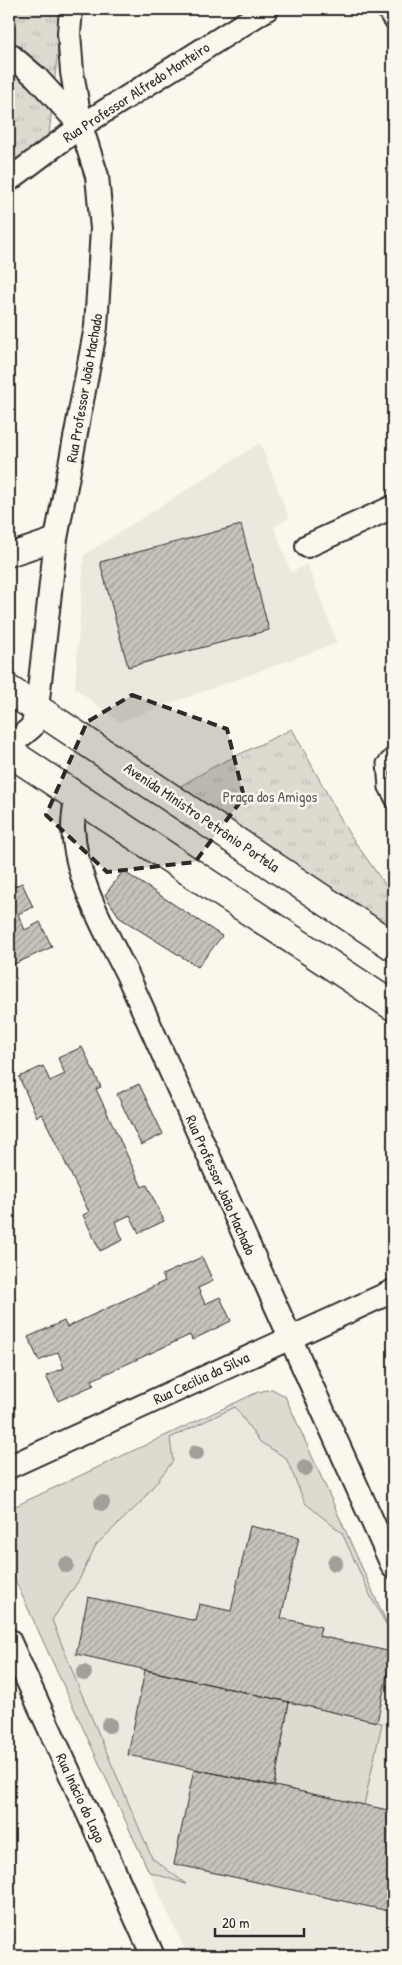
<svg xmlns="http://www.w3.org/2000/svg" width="402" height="1965" font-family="'Patrick Hand',sans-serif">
<defs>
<pattern id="park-tufts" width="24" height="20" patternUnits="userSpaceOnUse" patternTransform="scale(1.25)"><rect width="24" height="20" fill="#dddad0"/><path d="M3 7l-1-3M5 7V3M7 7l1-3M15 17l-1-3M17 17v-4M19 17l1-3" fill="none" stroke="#bebbb3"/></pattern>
<pattern id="building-hatch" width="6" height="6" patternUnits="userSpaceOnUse" patternTransform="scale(1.25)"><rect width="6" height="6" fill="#c7c4bc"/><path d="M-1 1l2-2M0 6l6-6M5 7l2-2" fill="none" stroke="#a29f99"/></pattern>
</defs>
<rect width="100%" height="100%" fill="#fbf7ec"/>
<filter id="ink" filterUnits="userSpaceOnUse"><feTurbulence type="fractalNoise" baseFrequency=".02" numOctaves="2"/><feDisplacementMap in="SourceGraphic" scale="10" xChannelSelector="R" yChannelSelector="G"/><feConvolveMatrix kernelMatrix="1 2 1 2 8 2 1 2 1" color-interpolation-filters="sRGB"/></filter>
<g filter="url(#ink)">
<path fill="#ebe8de" d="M260,443L289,518L274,527L291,573L307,564L337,643L119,722L75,688L84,555Z
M272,1389L285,1396L393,1634V1956H188L9,1567V1509L258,1392Z"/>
<path fill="#dddad0" stroke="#84827e" d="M272,1389L285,1396L393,1637L371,1597L342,1533L305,1503L286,1458L260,1442L235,1407L170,1438L173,1461L140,1503L96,1545L79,1580L52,1620L79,1688L152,1858L186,1884L149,1872L9,1567V1509L258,1392Z
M289,1702L382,1723L364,1805L274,1786Z"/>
<path fill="url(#park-tufts)" stroke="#84827e" d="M9,9H62L48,145L9,169Z
M292,729L348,832L393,896V935L172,791L213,767Z"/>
<path fill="url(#building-hatch)" stroke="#2b2b2b" d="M241,525L269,630L128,667L100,562Z
M123,871L222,936L198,967L120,918L105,895Z
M22,883L33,907L18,914L25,930L40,922L52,947L12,965L9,961V889Z
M82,1047L101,1087L96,1089L142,1187L147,1185L164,1221L139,1233L130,1215L115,1222L123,1240L100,1251L83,1215L89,1212L42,1114L37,1117L19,1077L43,1066L50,1081L65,1074L58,1058Z
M139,1084L163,1134L141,1145L117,1094Z
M202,1257L213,1281L198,1288L205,1304L220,1297L231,1321L192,1340L190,1335L92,1380L94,1385L58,1401L46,1376L64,1368L58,1352L39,1361L28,1337L64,1321L67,1327L165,1281L162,1275Z
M250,1526L299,1537L281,1618L321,1627L319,1636L392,1652L377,1722L76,1654L88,1597L196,1621L199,1604L231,1611Z
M145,1670L289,1702L274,1786L128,1755Z
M194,1769L393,1811V1912L174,1864Z"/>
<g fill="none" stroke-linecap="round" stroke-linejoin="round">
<defs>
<path id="service" d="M393,752L383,763L385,788L393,803"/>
<path id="minor" d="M388,9L393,17
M9,54L36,77L81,126
M9,180L81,126L267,9
M307,546L393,507
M9,555L56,539
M9,746L32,727L37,708L56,539L96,327L102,229L97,176L81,126L72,72L69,33L71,9
M76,796C75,806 73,817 73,827C75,879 104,928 127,974L393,1567
M9,1467L393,1291
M9,1640L153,1956"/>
<path id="secondary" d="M9,690L393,946
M9,752L393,1006"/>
</defs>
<use href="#service" stroke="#2b2b2b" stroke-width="15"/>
<use href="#minor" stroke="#2b2b2b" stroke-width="26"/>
<use href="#secondary" stroke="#2b2b2b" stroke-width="31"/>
<use href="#service" stroke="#fbf7ec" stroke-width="11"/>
<use href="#minor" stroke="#fbf7ec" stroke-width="22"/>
<use href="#secondary" stroke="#fbf7ec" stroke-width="28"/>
</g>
<g fill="#a19f98">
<circle cx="196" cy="1453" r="8"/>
<circle cx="305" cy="1468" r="8"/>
<circle cx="102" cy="1503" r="8"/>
<circle cx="335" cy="1563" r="8"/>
<circle cx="66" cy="1565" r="8"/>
<circle cx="84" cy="1673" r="8"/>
<circle cx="109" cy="1725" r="8"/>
</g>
</g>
<path fill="#2b2b2b" fill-opacity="0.2" stroke="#2b2b2b" stroke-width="4" stroke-dasharray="10 6" stroke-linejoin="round" d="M132,695L227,729L244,797L195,862L107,872L46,815L87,722Z"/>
<g text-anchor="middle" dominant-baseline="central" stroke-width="5" stroke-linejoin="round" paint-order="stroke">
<g font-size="15" fill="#2b2b2b" stroke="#fbf7ec">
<text transform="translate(136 92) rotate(-33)">Rua Professor Alfredo Monteiro</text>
<text transform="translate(84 388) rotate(-80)">Rua Professor João Machado</text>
<text transform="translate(202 817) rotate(34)">Avenida Ministro Petrônio Portela</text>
<text transform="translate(221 1185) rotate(66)">Rua Professor João Machado</text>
<text transform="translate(201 1378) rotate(-25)">Rua Cecilia da Silva</text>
<text transform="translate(81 1798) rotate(65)">Rua Inácio do Lago</text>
</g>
<g font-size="15" fill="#585754" stroke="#fbf7ec">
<text x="270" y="796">Praça dos Amigos</text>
</g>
</g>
<rect width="402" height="1965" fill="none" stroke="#fbf7ec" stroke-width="30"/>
<rect x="15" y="15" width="372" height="1935" fill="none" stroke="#2b2b2b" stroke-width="2" filter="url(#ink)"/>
<path d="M215 1928v8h89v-8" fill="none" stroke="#2b2b2b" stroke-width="2.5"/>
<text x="222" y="1928" font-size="15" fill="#2b2b2b" stroke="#fbf7ec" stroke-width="4" paint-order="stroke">20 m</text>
</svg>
